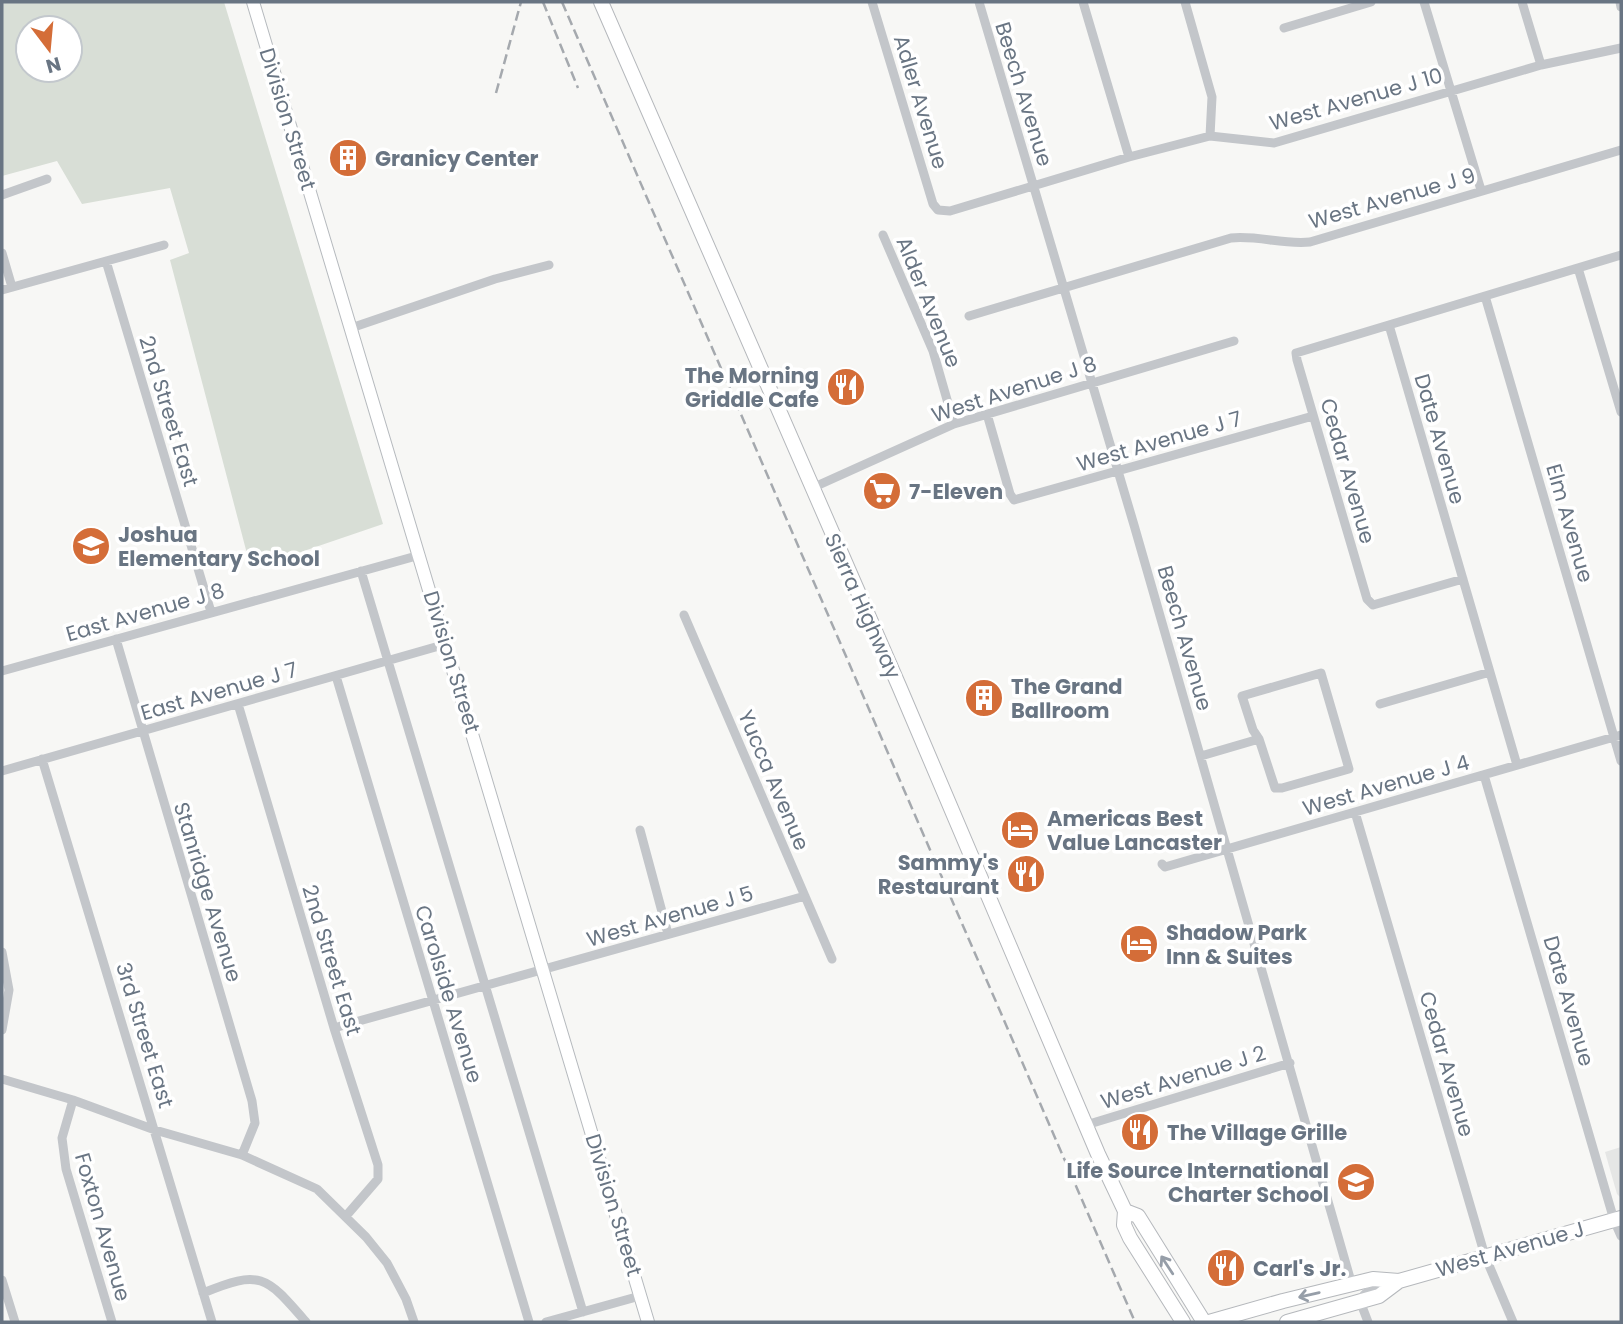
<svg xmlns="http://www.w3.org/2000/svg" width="1623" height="1324" font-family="Poppins,sans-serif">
<rect width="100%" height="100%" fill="#f7f7f5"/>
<path fill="#e5e6e5" d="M1621,1147V1198L1617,1194L1605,1152Z"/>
<path fill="#d8ded6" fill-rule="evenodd" d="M2,2H224L383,524L251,569L170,260L189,253L170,188L82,204L57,161L2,176ZM28,28H70V70H28Z"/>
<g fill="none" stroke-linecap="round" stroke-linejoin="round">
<defs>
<path id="secondary" d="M253,2L648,1322"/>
<path id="primary" d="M601,2L899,686L1098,1154L1125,1211L1124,1225L1130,1238L1183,1322
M1125,1211L1138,1216L1204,1322
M1209,1322L1283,1301L1373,1279L1399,1281
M1287,1322L1379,1296L1399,1281L1621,1218"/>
</defs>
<use href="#secondary" stroke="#b6babe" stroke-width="14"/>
<use href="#primary" stroke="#b5b8bc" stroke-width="16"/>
<path stroke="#c3c6ca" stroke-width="9" d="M872,2L933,204L938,210L950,211L1129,157L1210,136L1274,143L1541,65L1621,48
M979,2L1134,525L1352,1285
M1083,2L1129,157
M1185,2L1212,97L1210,136
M1424,2L1481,190
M1522,2L1541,65
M1620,2L1621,7
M1284,28L1371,2
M2,195L47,179
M883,235L933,351L954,424
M2,253L12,287
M106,261L211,612
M1578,268L1621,412
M2,290L164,245
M1485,296L1621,761
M969,316L1231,238C1257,235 1284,245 1310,242L1621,150
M1389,325L1517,765
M351,328L495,279L549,265
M987,414L1010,494L1014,500L1313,416
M812,488L954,424L1234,341
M361,571L583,1312
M1463,579L1373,605L1367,599L1297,360L1296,353L1621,255
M684,615L832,959
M116,639L252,1101L255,1123L242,1155
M2,671L420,555
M1321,673L1349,769L1282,788H1275L1259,739L1253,730L1242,696Z
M336,676L529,1322
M238,704L334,1028L378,1165V1179L346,1216
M1380,704L1490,672
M1201,756L1259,739
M42,759L212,1322
M2,771L446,644
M1484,775L1614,1220L1621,1236
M1355,812L1485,1256L1513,1322
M640,830L668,934
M1162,864L1165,867L1621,735
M2,952L9,990L2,1030
M334,1028L805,896
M2,1079L73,1100L155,1130L242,1155L317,1189L366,1237L387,1263L406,1299L414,1322
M73,1100L62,1138L66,1169L112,1322
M1086,1125L1290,1063
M2,1280L15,1322
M203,1293C261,1269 266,1276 306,1322
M546,1322L640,1296
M1368,1322L1360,1301C1365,1289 1378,1288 1389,1284"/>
<use href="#secondary" stroke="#fff" stroke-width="12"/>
<use href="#primary" stroke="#fff" stroke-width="14"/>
<path stroke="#a5a9ae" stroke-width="2.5" stroke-dasharray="10 5" stroke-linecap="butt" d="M543,2L578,88
M562,2L1135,1322
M496,93L521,2"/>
</g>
<defs><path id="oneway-shaft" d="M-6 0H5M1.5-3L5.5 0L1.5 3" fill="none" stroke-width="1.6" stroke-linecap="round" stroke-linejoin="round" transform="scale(1.75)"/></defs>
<g stroke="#969ea8">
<use href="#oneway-shaft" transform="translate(1167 1265) rotate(-123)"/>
<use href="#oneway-shaft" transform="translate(1309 1295) rotate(167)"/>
</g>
<defs>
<symbol id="building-disc" viewBox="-11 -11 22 22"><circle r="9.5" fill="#d46d38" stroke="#fff"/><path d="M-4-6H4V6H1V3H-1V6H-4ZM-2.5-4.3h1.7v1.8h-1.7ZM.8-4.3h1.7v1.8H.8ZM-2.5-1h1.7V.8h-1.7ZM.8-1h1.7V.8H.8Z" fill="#fff"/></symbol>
<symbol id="restaurant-disc" viewBox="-11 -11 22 22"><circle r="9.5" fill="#d46d38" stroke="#fff"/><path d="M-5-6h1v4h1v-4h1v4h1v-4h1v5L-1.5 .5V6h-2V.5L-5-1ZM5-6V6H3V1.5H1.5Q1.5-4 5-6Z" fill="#fff"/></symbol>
<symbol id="supermarket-disc" viewBox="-11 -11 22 22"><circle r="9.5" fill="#d46d38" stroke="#fff"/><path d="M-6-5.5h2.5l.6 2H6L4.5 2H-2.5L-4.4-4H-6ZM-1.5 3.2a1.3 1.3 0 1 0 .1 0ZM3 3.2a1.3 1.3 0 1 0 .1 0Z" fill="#fff"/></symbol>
<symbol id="school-disc" viewBox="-11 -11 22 22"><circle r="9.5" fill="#d46d38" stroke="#fff"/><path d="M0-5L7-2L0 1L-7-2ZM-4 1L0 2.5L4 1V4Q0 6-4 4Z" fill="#fff"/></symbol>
<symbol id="hotel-disc" viewBox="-11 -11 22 22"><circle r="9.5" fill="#d46d38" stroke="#fff"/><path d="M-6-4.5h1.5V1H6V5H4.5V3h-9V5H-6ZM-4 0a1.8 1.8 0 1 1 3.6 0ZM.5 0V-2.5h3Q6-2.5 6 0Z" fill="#fff"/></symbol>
</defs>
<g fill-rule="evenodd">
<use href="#building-disc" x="326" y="136" width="44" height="44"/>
<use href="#restaurant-disc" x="824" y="365" width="44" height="44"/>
<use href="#supermarket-disc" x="860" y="469" width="44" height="44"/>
<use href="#school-disc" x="69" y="524" width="44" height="44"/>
<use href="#building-disc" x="962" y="676" width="44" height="44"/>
<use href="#hotel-disc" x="998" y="808" width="44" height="44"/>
<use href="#restaurant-disc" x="1004" y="852" width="44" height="44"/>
<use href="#hotel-disc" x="1117" y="922" width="44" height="44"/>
<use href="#restaurant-disc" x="1118" y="1110" width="44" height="44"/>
<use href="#school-disc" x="1334" y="1160" width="44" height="44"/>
<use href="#restaurant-disc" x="1204" y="1246" width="44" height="44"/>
</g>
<g text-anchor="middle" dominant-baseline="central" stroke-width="7" stroke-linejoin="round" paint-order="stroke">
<g font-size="21" fill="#697583" stroke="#fff">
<text transform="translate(1024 94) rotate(73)">Beech Avenue</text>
<text transform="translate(1356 99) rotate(-16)">West Avenue J 10</text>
<text transform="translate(921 102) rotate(73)">Adler Avenue</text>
<text transform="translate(288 119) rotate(73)">Division Street</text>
<text transform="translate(1392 198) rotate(-16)">West Avenue J 9</text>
<text transform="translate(929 302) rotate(68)">Alder Avenue</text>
<text transform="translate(1014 389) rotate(-18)">West Avenue J 8</text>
<text transform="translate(169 411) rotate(73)">2nd Street East</text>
<text transform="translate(1440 439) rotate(74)">Date Avenue</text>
<text transform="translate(1159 441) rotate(-16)">West Avenue J 7</text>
<text transform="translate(1348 471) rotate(74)">Cedar Avenue</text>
<text transform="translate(1570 523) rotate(74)">Elm Avenue</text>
<text transform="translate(863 606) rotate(66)">Sierra Highway</text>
<text transform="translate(145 612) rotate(-16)">East Avenue J 8</text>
<text transform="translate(1185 638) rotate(74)">Beech Avenue</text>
<text transform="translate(452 662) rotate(73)">Division Street</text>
<text transform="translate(219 691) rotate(-16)">East Avenue J 7</text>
<text transform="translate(774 780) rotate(67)">Yucca Avenue</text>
<text transform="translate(1386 785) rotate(-16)">West Avenue J 4</text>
<text transform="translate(208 892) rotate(73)">Stanridge Avenue</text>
<text transform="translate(670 916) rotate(-16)">West Avenue J 5</text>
<text transform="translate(332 960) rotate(73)">2nd Street East</text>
<text transform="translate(449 994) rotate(73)">Carolside Avenue</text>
<text transform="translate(1569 1001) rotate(74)">Date Avenue</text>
<text transform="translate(145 1035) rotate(73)">3rd Street East</text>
<text transform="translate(1447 1064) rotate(74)">Cedar Avenue</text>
<text transform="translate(1183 1077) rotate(-17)">West Avenue J 2</text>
<text transform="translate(614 1205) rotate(73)">Division Street</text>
<text transform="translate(103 1227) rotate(74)">Foxton Avenue</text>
<text transform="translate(1510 1249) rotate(-16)">West Avenue J</text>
</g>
<g font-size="21" font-weight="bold" fill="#697583" stroke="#fff" text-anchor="start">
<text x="375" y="158">Granicy Center</text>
<text x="819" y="375" text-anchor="end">The Morning<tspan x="819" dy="24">Griddle Cafe</tspan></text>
<text x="909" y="491">7-Eleven</text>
<text x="118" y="534">Joshua<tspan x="118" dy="24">Elementary School</tspan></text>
<text x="1011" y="686">The Grand<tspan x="1011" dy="24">Ballroom</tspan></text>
<text x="1047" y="818">Americas Best<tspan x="1047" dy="24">Value Lancaster</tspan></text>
<text x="999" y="862" text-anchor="end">Sammy's<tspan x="999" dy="24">Restaurant</tspan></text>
<text x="1166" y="932">Shadow Park<tspan x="1166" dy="24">Inn &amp; Suites</tspan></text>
<text x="1167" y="1132">The Village Grille</text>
<text x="1329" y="1170" text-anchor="end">Life Source International<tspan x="1329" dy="24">Charter School</tspan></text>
<text x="1253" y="1268">Carl's Jr.</text>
</g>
</g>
<rect width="1623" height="1324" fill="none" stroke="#697583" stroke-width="7"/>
<g transform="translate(49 49) rotate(164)"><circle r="33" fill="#ffffff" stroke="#c3c8cd" stroke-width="2"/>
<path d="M0-5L12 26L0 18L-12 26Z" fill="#d46d38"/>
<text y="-10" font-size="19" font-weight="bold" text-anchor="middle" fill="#697583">N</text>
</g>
</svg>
